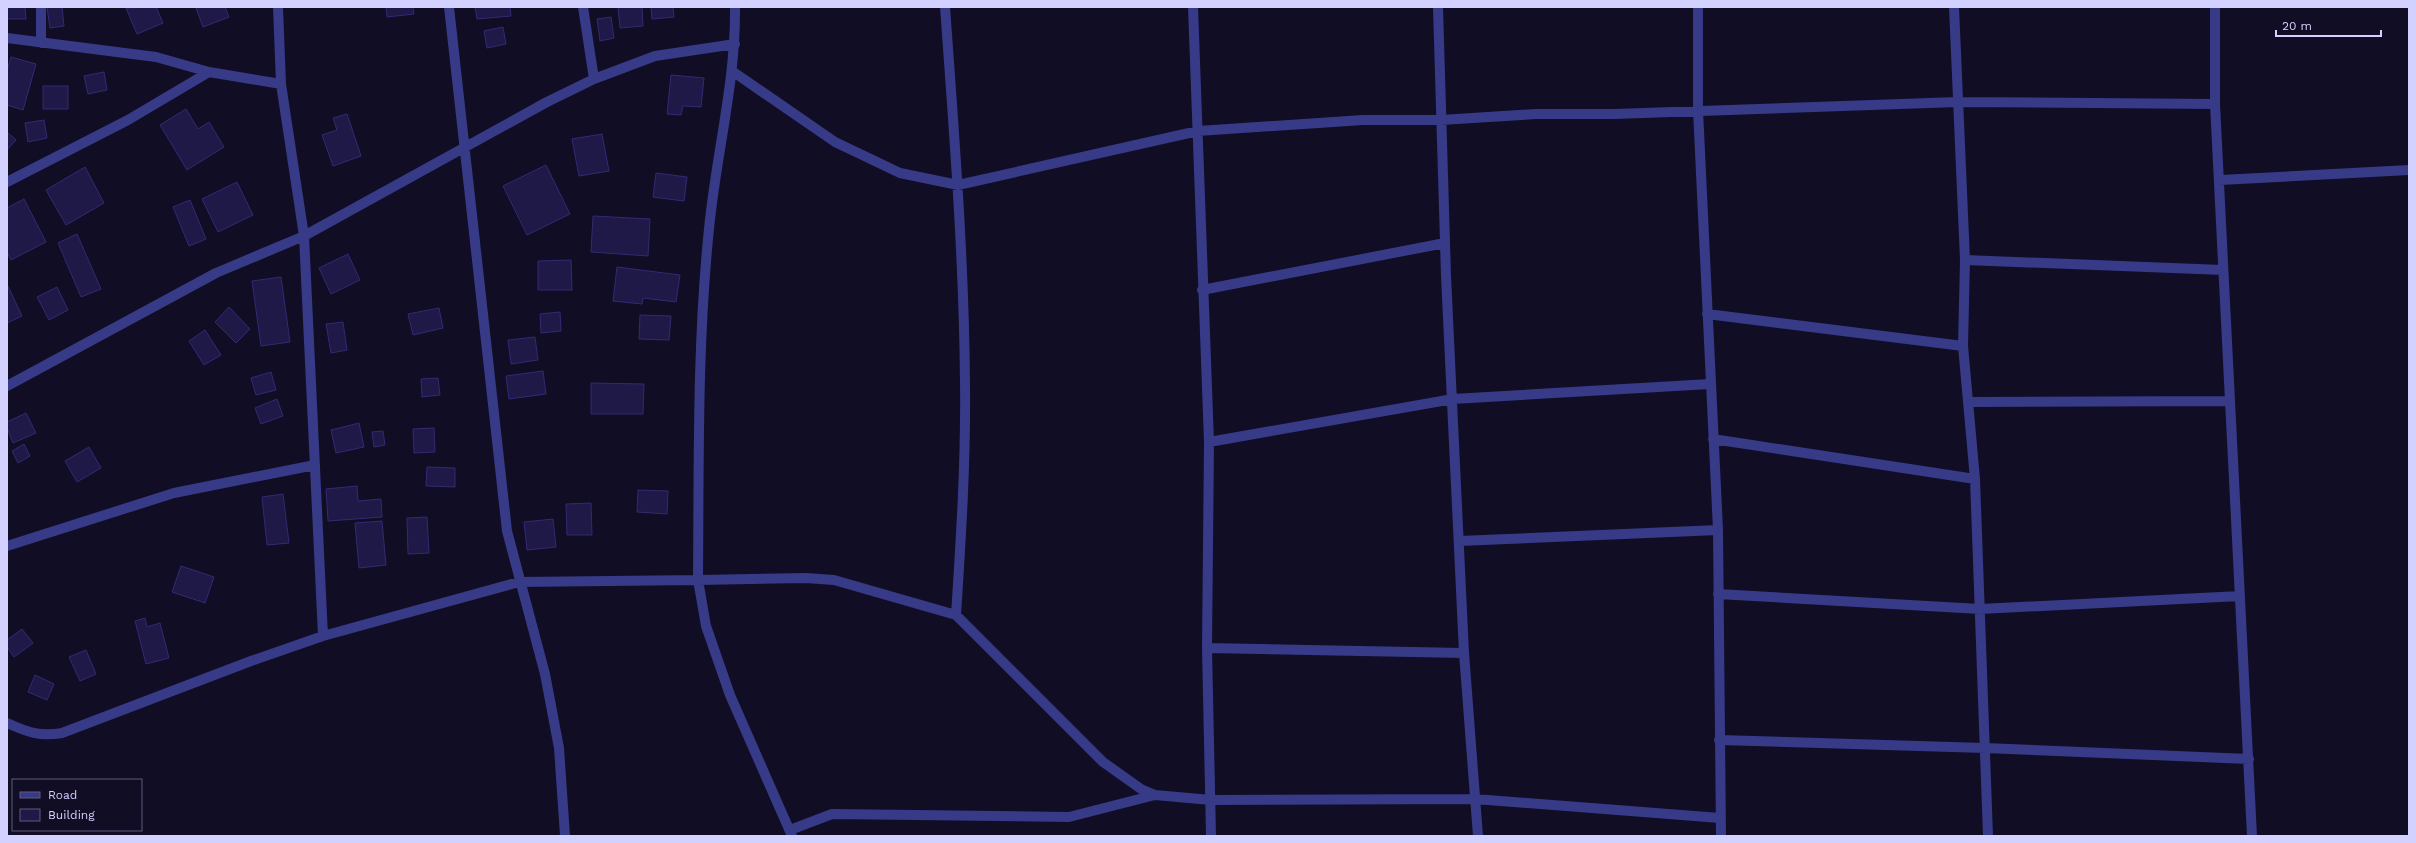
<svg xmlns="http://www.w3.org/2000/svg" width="2416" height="843" font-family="'Work Sans',sans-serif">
<rect width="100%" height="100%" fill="#100d25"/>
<path fill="#1e1947" stroke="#332a74" d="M7,7H25L26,19H7Z
M47,7H62L64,26L50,28Z
M156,7L163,23L137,34L126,8Z
M200,7H225L229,17L203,27L196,8Z
M386,7H413L414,14L387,17Z
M475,7H510L511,16L477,19Z
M618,7H642L643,26L620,28Z
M651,7H673L674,17L652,19Z
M611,17L614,38L600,41L597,19Z
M503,27L506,44L487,48L484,31Z
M11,57L36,64L23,110L7,105V71Z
M104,72L107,90L88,94L84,76Z
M671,75L704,78L701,107L683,106L681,115L667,114Z
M43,86H68V109H43Z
M186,109L198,129L209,122L224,147L187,170L160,125Z
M347,114L361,156L333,166L322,135L337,130L333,118Z
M44,120L47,138L28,142L25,123Z
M7,132L16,140L7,150Z
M602,134L609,171L579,176L572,139Z
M546,165L570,214L527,235L503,186Z
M85,167L104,203L66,225L46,190Z
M656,173L687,177L684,201L653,197Z
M237,182L253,215L218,232L202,199Z
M24,199L46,242L11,260L7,252V208Z
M190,200L206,239L189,246L173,207Z
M593,216L650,219L648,256L591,252Z
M77,234L101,289L81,297L58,243Z
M348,254L360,280L331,294L319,268Z
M571,260L572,290H538V261Z
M617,267L680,275L676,302L643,298L642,304L613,301Z
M281,277L290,342L261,346L252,281Z
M7,284L22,316L7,323Z
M57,287L68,310L49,320L37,297Z
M229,307L250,329L236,343L215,322Z
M439,308L443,328L413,335L408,314Z
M560,312L561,331L541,333L540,314Z
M640,315L671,316L669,340L639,339Z
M343,322L347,350L331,353L326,324Z
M205,330L221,355L204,365L189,341Z
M535,337L538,360L511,364L508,340Z
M543,371L546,394L509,399L506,376Z
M271,372L276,390L256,395L251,378Z
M438,378L440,395L422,397L421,379Z
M591,383L644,384L643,414H591Z
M277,399L283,416L261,424L255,408Z
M26,413L36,433L13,443L7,428V422Z
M359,423L364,447L336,453L331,430Z
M434,428L435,452L414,453L413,429Z
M383,431L385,445L374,447L372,432Z
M24,444L30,456L18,463L12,451Z
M89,447L101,468L77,482L65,461Z
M427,467L455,468V487L426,486Z
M357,486L358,501L381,499L382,517L328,521L326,489Z
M638,490L668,491L667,514L637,512Z
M283,494L289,543L267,545L262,497Z
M591,503L592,535H567L566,504Z
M427,517L429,553L408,554L407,518Z
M553,519L556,547L527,550L524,522Z
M382,521L386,565L359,568L355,523Z
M181,566L214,577L205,603L172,592Z
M145,618L147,627L160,623L169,658L146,664L135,621Z
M22,629L33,643L14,657L7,647V640Z
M86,650L96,674L80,681L69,657Z
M35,675L54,684L47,700L28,692Z"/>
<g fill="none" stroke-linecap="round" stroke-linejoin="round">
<path stroke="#373a86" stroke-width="10" d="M41,7V43
M278,7L281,84L304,236L323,636
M449,7L507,531L545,674L559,748L565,836
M583,7L594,79
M735,7C736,82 716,155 709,229C697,345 699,463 698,580L806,578L834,580L956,615L1103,762L1141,789L1155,795L1211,800L1475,799L1720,818
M945,7C954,132 964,257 965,383C966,460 961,538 956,615
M1193,7L1209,442L1207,648L1211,836
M1438,7L1446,276L1464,653L1478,836
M1698,7V110L1718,530L1721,836
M1954,7L1965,260L1963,346L1975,479L1988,836
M2215,7V104L2252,836
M7,38L156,57L209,72L281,84
M732,71L835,142L900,173L958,185L1198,131L1363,120H1441L1536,114H1614L1958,102L2215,104
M2220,180L2409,170
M7,182L128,120L209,72
M1965,260L2223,270
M1202,290L1445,243
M1707,314L1963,346
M7,386L216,273L304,236L547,102L594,79L655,56L735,44
M1969,402L2229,401
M1713,439L1975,479
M1209,442L1453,399L1710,384
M1459,541L1718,530
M7,546L174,493L315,465
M1718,594L1980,609L2240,596
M1207,648L1464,653
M7,723C27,732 40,737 62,733L251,661L323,636L519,582L698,580L706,626L730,695L792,836
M1719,740L1985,748L2249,759
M790,830L832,814L1069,817L1155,795"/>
</g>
<rect width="2416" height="843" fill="none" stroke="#d3d1ff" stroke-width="16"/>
<rect x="12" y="779" width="130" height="52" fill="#100d25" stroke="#5e5b7c"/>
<rect x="20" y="792" width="20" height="6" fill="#373a86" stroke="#5e5b7c"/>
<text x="48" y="799" font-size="12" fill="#d3d1ff">Road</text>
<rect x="20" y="809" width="20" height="12" fill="#1e1947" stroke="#5e5b7c"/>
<text x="48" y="819" font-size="12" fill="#d3d1ff">Building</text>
<path d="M2276 30v6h105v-6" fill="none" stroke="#d3d1ff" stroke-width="2"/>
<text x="2282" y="30" font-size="12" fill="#d3d1ff" stroke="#100d25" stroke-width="3" paint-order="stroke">20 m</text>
</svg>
